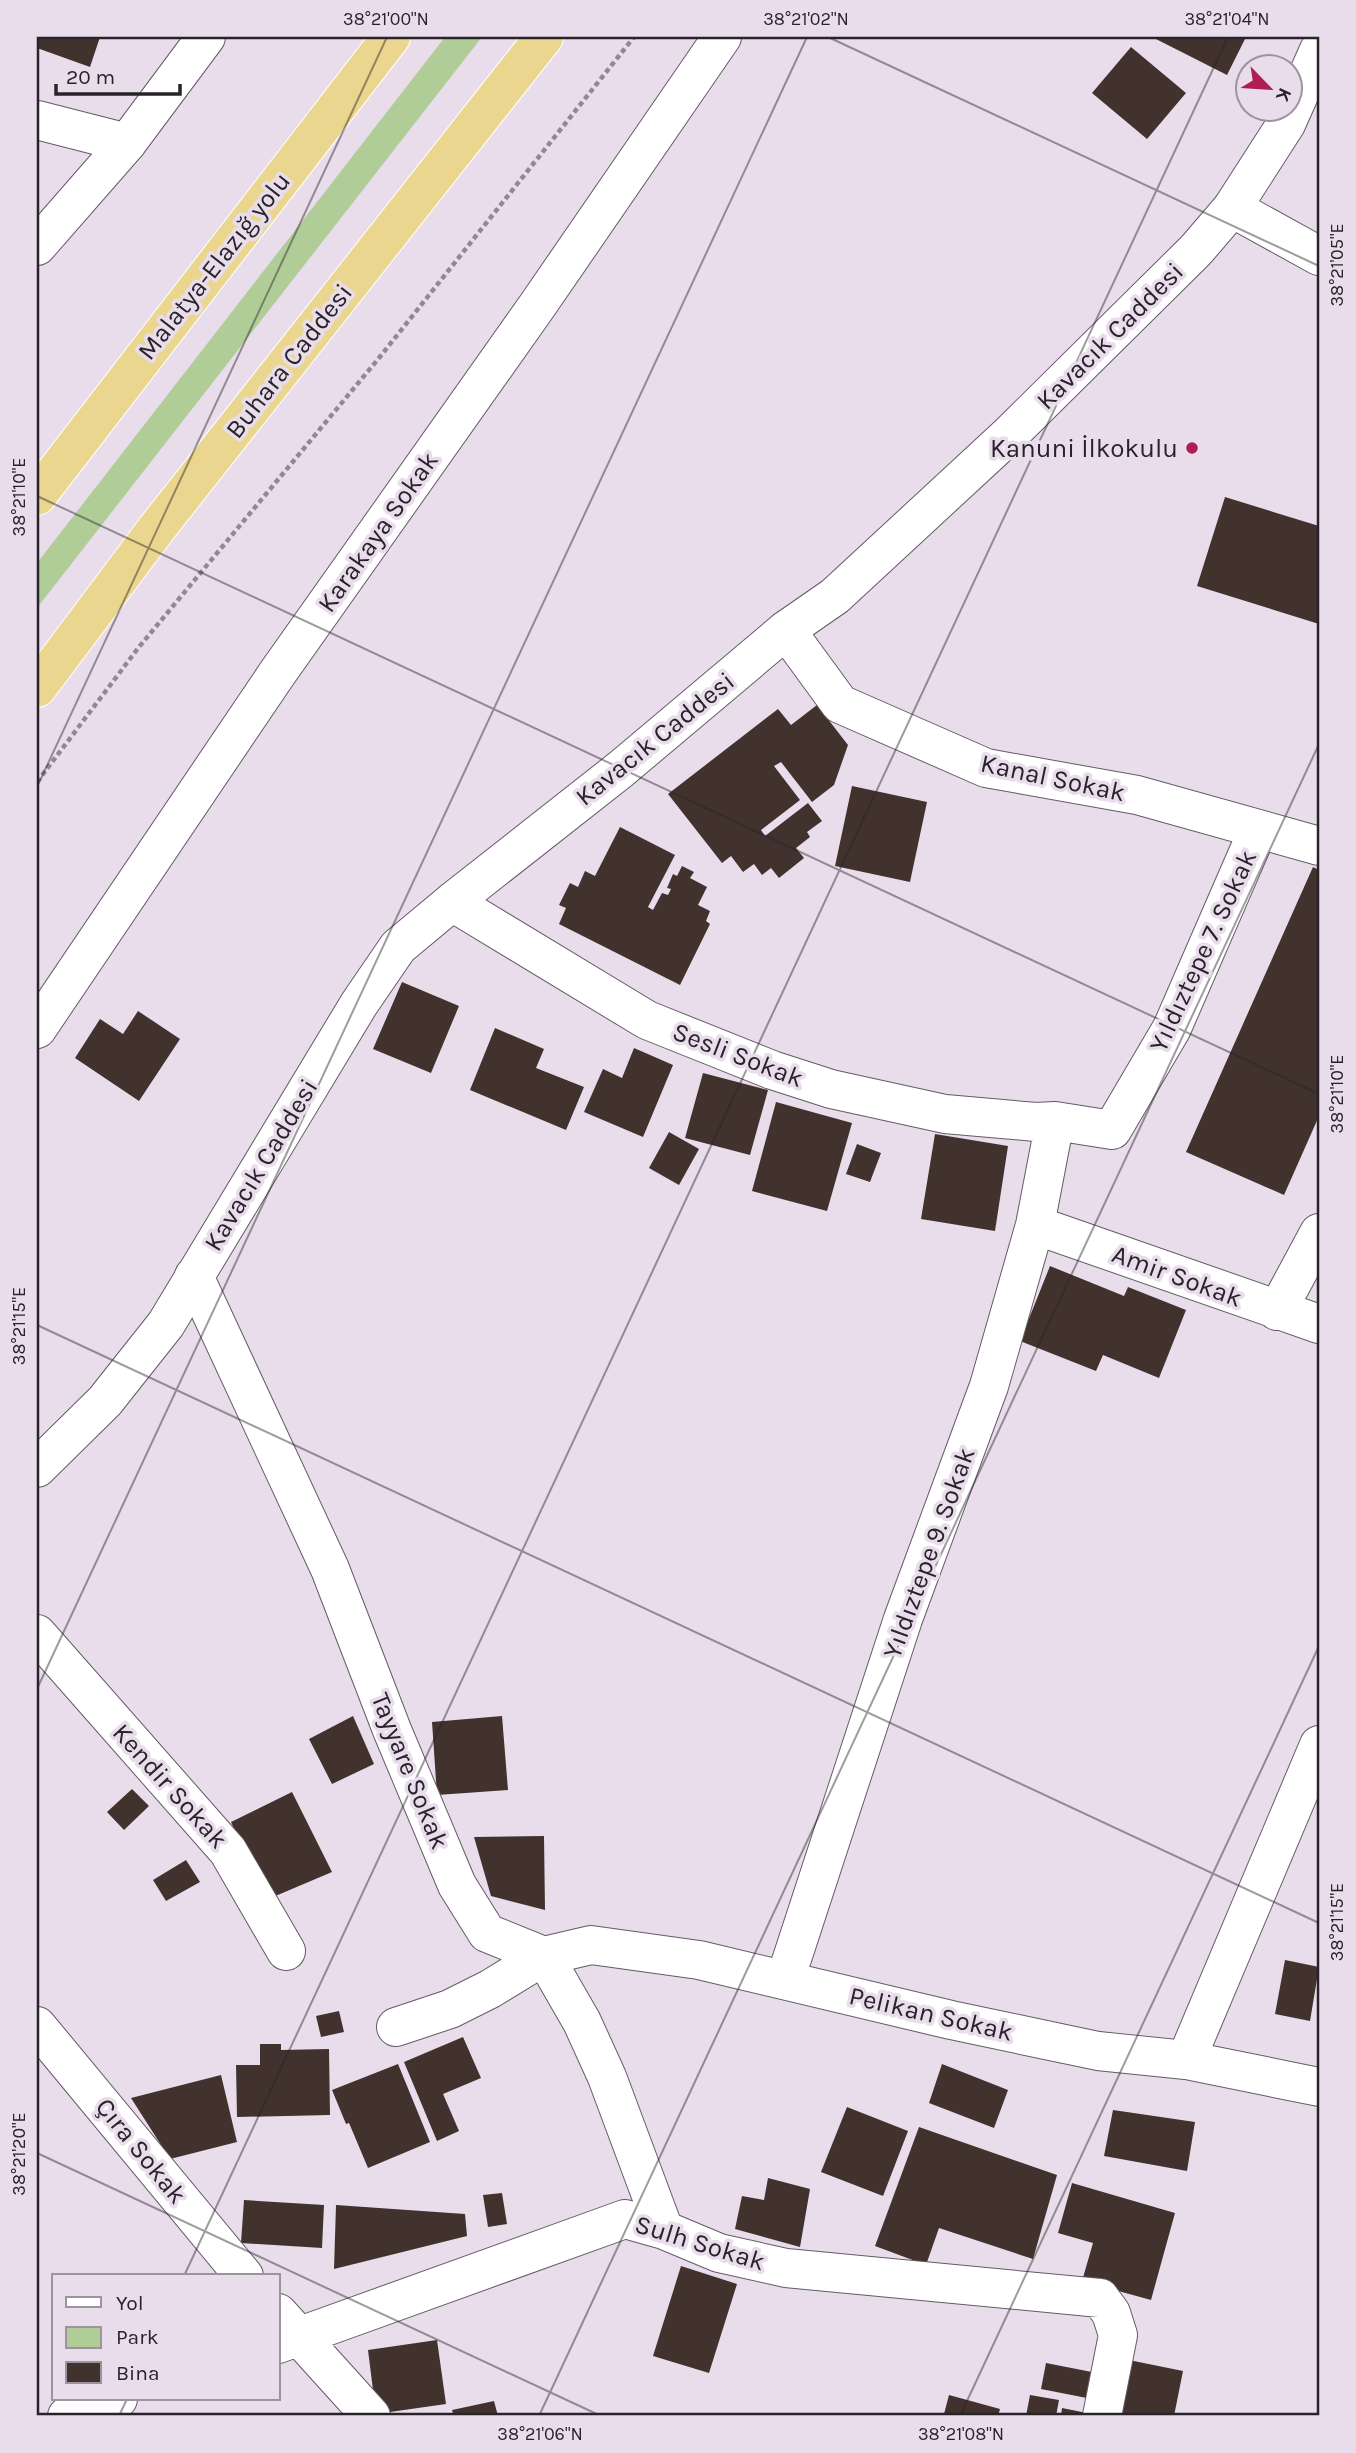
<svg xmlns="http://www.w3.org/2000/svg" width="1356" height="2453" font-family="Karla,sans-serif">
<rect width="100%" height="100%" fill="#e9ddec"/>
<path fill="#b0cd97" d="M445,37H482L37,608V563Z"/>
<path fill="#41322e" d="M37,37H100L90,67L37,48Z
M1152,37H1246L1227,75Z
M1131,47L1186,93L1147,139L1092,93Z
M1225,497L1319,526V624L1197,586Z
M817,705L848,745L834,785L812,802L781,762L774,766L800,800L761,830L765,836L808,803L822,821L807,832L810,837L796,848L804,858L779,878L771,868L762,875L754,864L743,872L731,856L722,863L668,794L778,709L791,725Z
M852,786L927,802L910,882L835,866Z
M620,827L675,855L648,907L653,910L662,893L668,895L671,889L667,888L673,874L677,876L682,866L694,872L690,878L707,887L698,905L710,911L706,921L710,924L680,985L559,924L566,908L559,905L570,883L578,887L585,871L595,876Z
M1313,867L1319,870V1116L1284,1195L1186,1152Z
M402,982L459,1006L431,1073L373,1049Z
M138,1011L180,1039L139,1101L75,1058L100,1019L123,1034Z
M495,1028L544,1049L536,1068L584,1087L566,1130L470,1090Z
M634,1048L673,1065L643,1137L584,1112L603,1069L622,1078Z
M703,1073L768,1090L750,1155L685,1138Z
M776,1102L852,1123L827,1211L752,1191Z
M669,1132L699,1149L679,1185L649,1168Z
M935,1134L1008,1146L995,1231L921,1219Z
M857,1144L881,1153L870,1182L846,1174Z
M1050,1266L1124,1296L1128,1287L1186,1310L1159,1378L1103,1355L1096,1371L1020,1341Z
M353,1716L374,1764L332,1784L309,1739Z
M502,1716L508,1790L437,1795L432,1722Z
M132,1789L149,1806L124,1830L107,1812Z
M292,1792L332,1872L266,1900L231,1822Z
M544,1836L545,1910L491,1896L474,1837Z
M186,1860L200,1882L166,1901L153,1880Z
M1285,1960L1319,1967L1310,2021L1275,2014Z
M339,2011L344,2032L321,2037L316,2016Z
M463,2037L481,2078L443,2094L459,2131L437,2141L404,2062Z
M260,2044H281V2050L329,2049L330,2115L237,2117L236,2065H260Z
M398,2064L430,2142L368,2168L349,2123L346,2124L332,2090Z
M942,2064L1008,2090L994,2128L929,2103Z
M221,2075L237,2142L170,2159L131,2098Z
M847,2107L908,2131L883,2196L821,2172Z
M1113,2110L1195,2122L1187,2171L1104,2156Z
M919,2127L1057,2175L1033,2259L939,2228L926,2265L875,2246Z
M768,2178L810,2189L800,2247L735,2229L742,2196L764,2200Z
M1072,2183L1175,2213L1151,2300L1082,2281L1093,2243L1058,2233Z
M502,2193L507,2224L488,2227L483,2195Z
M244,2200L324,2205L322,2248L241,2243Z
M336,2205L465,2214L467,2236L334,2269Z
M681,2266L737,2284L709,2373L653,2356Z
M437,2340L446,2404L376,2414L368,2350Z
M1124,2359L1183,2371L1174,2416H1114Z
M1046,2363L1102,2374L1097,2400L1041,2389Z
M949,2395L1000,2409L998,2416L944,2414Z
M1030,2395L1059,2400L1056,2416H1026Z
M494,2401L498,2416H454L452,2410Z
M1062,2408L1097,2415L1096,2416H1061Z"/>
<g fill="none" stroke-linecap="round" stroke-linejoin="round">
<defs>
<path id="minor" d="M37,120L127,143
M1232,208L1319,256
M786,630L840,704L986,768L1137,795L1319,846
M452,902L647,1020L772,1070L831,1089L945,1114L1036,1122L1055,1121L1112,1130L1172,1028L1258,830
M37,1029L276,675L537,306L722,37
M1035,1225L1319,1324
M194,1276L330,1569L392,1730L457,1885L487,1933L544,1956L582,2022L607,2077L664,2230
M1277,1311L1319,1233
M37,1634L228,1851L286,1951
M785,1980L903,1619L989,1386L1035,1225L1055,1121
M37,2026L244,2276
M396,2027L450,2009L490,1989L544,1956L591,1945L699,1960L951,2020L1098,2051L1186,2060L1319,2087
M1186,2060L1319,1745
M278,2313L371,2416
M278,2344L625,2219L664,2230L719,2253L786,2268L1100,2298L1111,2313L1118,2335L1102,2416
M67,2416L118,2399"/>
<path id="tertiary" d="M37,246L127,143L206,37
M37,1468L105,1401L166,1324L359,1004L398,947L452,902L621,769L786,630L835,596L1009,435L1196,250L1232,208L1286,124L1319,50"/>
<path id="trunk" d="M37,496L391,37
M37,688L157,528L544,37"/>
</defs>
<use href="#minor" stroke="#645a67" stroke-width="40"/>
<use href="#tertiary" stroke="#645a67" stroke-width="40"/>
<use href="#trunk" stroke="#fff" stroke-width="40"/>
<path stroke="#918893" stroke-width="4.5" stroke-dasharray="5 3.5" stroke-linecap="butt" d="M37,782L139,647L379,358L634,37"/>
<use href="#minor" stroke="#fff" stroke-width="38"/>
<use href="#tertiary" stroke="#fff" stroke-width="38"/>
<use href="#trunk" stroke="#ead68e" stroke-width="38"/>
</g>
<path fill="none" stroke="#282329" stroke-width="2" stroke-opacity="0.45" d="M828,37L1319,266M37,496L1319,1094M37,787L387,37M37,1325L1319,1923M37,1689L807,37M37,2153L601,2416M184,2276L1228,37M119,2416L127,2399M539,2416L1319,744M960,2416L1319,1646"/>
<circle fill="#ae1e52" stroke="#e9ddec" stroke-width="2.5" cx="1192" cy="448" r="7"/>
<g text-anchor="middle" dominant-baseline="central" stroke-width="7" stroke-linejoin="round" paint-order="stroke">
<g font-size="26" fill="#282329" stroke="#e9ddec">
<text transform="translate(214 266) rotate(-52)">Malatya-Elazığ yolu</text>
<text transform="translate(1110 336) rotate(-45)">Kavacık Caddesi</text>
<text transform="translate(289 361) rotate(-52)">Buhara Caddesi</text>
<text transform="translate(378 532) rotate(-55)">Karakaya Sokak</text>
<text transform="translate(655 739) rotate(-39)">Kavacık Caddesi</text>
<text transform="translate(1053 778) rotate(12)">Kanal Sokak</text>
<text transform="translate(1203 951) rotate(-65)">Yıldıztepe 7. Sokak</text>
<text transform="translate(738 1055) rotate(21)">Sesli Sokak</text>
<text transform="translate(261 1165) rotate(-59)">Kavacık Caddesi</text>
<text transform="translate(1177 1276) rotate(20)">Amir Sokak</text>
<text transform="translate(929 1553) rotate(-70)">Yıldıztepe 9. Sokak</text>
<text transform="translate(410 1771) rotate(68)">Tayyare Sokak</text>
<text transform="translate(170 1786) rotate(48)">Kendir Sokak</text>
<text transform="translate(931 2014) rotate(13)">Pelikan Sokak</text>
<text transform="translate(141 2151) rotate(51)">Çıra Sokak</text>
<text transform="translate(700 2243) rotate(17)">Sulh Sokak</text>
</g>
<g font-size="26" fill="#282329" stroke="#e9ddec" text-anchor="end">
<text x="1178" y="448">Kanuni İlkokulu</text>
</g>
</g>
<rect width="1356" height="2453" fill="none" stroke="#e9ddec" stroke-width="77"/>
<rect x="52" y="2274" width="228" height="126" fill="#e9ddec" stroke="#9c939e" stroke-width="2"/>
<rect x="66" y="2297" width="35" height="10" fill="#ffffff" stroke="#9c939e" stroke-width="2"/>
<text x="116" y="2310" font-size="21" fill="#282329">Yol</text>
<rect x="66" y="2327" width="35" height="21" fill="#b0cd97" stroke="#9c939e" stroke-width="2"/>
<text x="116" y="2344" font-size="21" fill="#282329">Park</text>
<rect x="66" y="2362" width="35" height="21" fill="#41322e" stroke="#9c939e" stroke-width="2"/>
<text x="116" y="2380" font-size="21" fill="#282329">Bina</text>
<g transform="translate(1269 88) rotate(115)"><circle r="33" fill="#e9ddec" stroke="#9c939e" stroke-width="2"/>
<path d="M0-5L12 26L0 18L-12 26Z" fill="#ae1e52"/>
<text y="-10" font-size="19" font-weight="bold" text-anchor="middle" fill="#282329">K</text>
</g>
<path d="M56 84v10h124v-10" fill="none" stroke="#282329" stroke-width="3.5"/>
<text x="66" y="84" font-size="21" fill="#282329" stroke="#e9ddec" stroke-width="5" paint-order="stroke">20 m</text>
<rect x="38" y="38" width="1280" height="2376" fill="none" stroke="#282329" stroke-width="2.5"/>
<g font-size="18" text-anchor="middle" fill="#282329">
<text x="386" y="25">38°21'00"N</text>
<text x="806" y="25">38°21'02"N</text>
<text x="1227" y="25">38°21'04"N</text>
<text transform="translate(1337 265) rotate(-90)" y="6">38°21'05"E</text>
<text transform="translate(19 497) rotate(-90)" y="6">38°21'10"E</text>
<text transform="translate(1337 1094) rotate(-90)" y="6">38°21'10"E</text>
<text transform="translate(19 1326) rotate(-90)" y="6">38°21'15"E</text>
<text transform="translate(1337 1922) rotate(-90)" y="6">38°21'15"E</text>
<text transform="translate(19 2154) rotate(-90)" y="6">38°21'20"E</text>
<text x="540" y="2440">38°21'06"N</text>
<text x="961" y="2440">38°21'08"N</text>
</g>
</svg>
